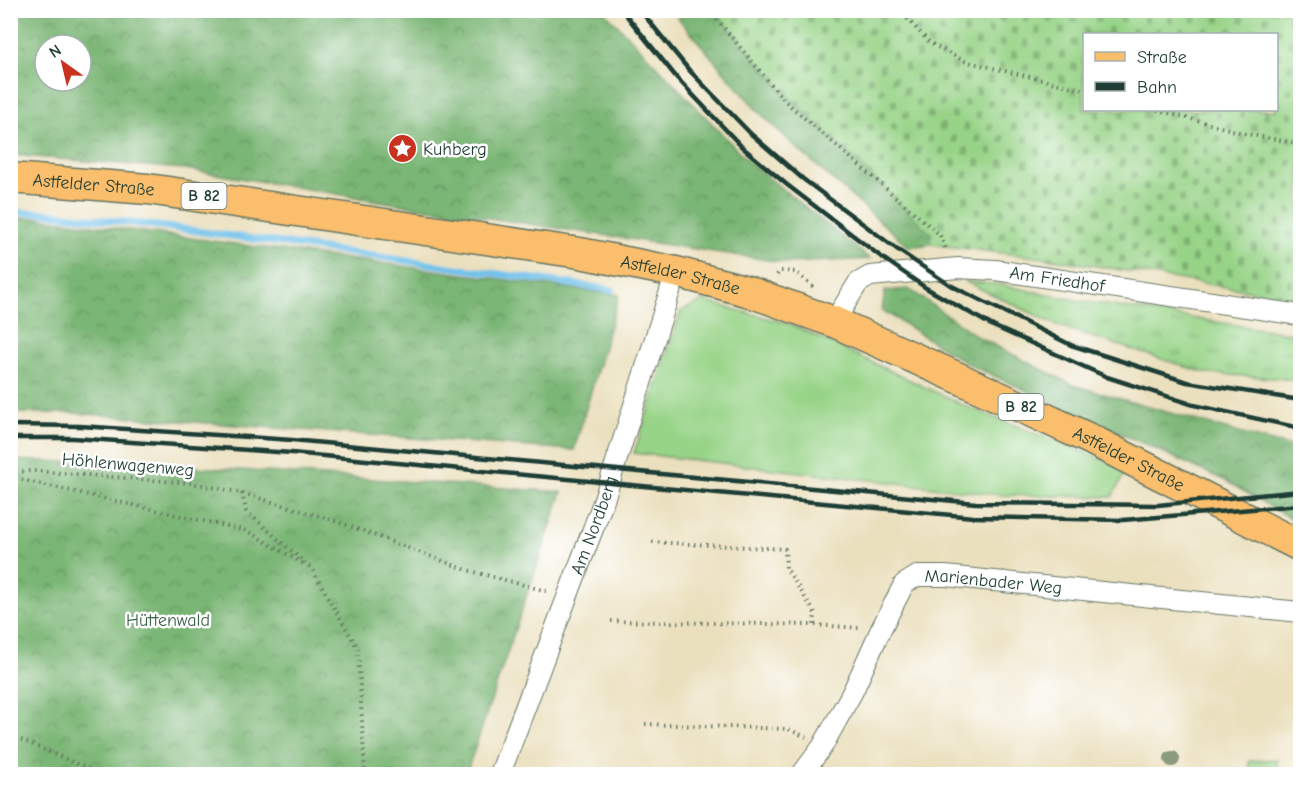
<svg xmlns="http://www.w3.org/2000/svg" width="1311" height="785" font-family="'Comic Neue',sans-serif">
<defs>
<pattern id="grass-tufts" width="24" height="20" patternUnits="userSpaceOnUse" patternTransform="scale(1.5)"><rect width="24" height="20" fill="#98d488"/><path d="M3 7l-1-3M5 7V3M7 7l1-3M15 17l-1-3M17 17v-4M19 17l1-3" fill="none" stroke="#7bad70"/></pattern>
<pattern id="forest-crowns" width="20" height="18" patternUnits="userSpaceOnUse" patternTransform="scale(1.5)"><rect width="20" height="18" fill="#7ab674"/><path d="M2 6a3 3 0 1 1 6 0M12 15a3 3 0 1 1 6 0" fill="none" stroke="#639560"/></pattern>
<pattern id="cemetery-stones" width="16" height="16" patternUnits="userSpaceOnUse" patternTransform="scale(1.5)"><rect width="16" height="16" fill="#98d488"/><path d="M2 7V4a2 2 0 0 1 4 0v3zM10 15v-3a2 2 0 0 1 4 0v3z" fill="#7bad70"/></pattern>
</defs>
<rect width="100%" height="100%" fill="#fff"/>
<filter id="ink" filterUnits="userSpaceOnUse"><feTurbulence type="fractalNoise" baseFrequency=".0167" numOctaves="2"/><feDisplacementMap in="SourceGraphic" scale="12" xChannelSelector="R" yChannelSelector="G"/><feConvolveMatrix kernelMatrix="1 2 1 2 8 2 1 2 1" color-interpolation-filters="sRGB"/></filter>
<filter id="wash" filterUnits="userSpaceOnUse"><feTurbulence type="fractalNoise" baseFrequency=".008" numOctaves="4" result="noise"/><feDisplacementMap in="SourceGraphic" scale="24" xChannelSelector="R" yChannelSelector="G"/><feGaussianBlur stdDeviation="1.35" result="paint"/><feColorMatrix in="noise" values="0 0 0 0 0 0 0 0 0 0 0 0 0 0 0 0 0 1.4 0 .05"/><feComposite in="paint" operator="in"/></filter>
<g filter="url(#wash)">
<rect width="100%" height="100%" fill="#ebe0be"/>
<path fill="url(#grass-tufts)" stroke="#5c885e" stroke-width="1.5" d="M964,281L1002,285L1081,301L1300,335V380L1205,373L1059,326Z
M1277,759V774H1249V761Z"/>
<path fill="url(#forest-crowns)" stroke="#4c7a54" stroke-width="1.5" fill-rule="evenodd" d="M10,11H604L748,161L870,259L788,263L416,207L185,169L11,155ZM45,45H81V81H45Z
M672,11H715L784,92L931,233L930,244L909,247L801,152L756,109Z
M11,218H39L619,295L574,450L72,413H11Z
M909,289L980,338L1073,385L1260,439L1300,449V521L1292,519L1226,481L968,364L882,310L885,291Z
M11,460L180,466L562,492L466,774H11Z"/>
<path fill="url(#cemetery-stones)" stroke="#5c885e" stroke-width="1.5" fill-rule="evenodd" d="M715,11H1300V299L1060,260L930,244V233L784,92ZM1084,34H1276V110H1084Z"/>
<path fill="#98d488" stroke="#5c885e" stroke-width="1.5" d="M703,301L790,324L965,406L1127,469L1112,497L1002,495L634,453L681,311Z"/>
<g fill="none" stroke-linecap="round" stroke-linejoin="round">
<path stroke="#6fc1eb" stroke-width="7" d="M10,212L46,213L175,228L612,290"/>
</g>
</g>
<g filter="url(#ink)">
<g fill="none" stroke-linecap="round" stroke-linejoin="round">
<defs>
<g id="minor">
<path id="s1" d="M834,322L858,283L870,276L958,268L995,270L1300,315"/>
<path id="s2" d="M500,774L604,500L676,272"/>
<path id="s3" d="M802,774L822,747L853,691L881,629L904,584L917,576H945L1300,612"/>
</g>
<g id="primary">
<path id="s4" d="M10,178L148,189L580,253L676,272L747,291L834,322L952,375L1090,439L1300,546"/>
</g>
</defs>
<use href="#minor" stroke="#667664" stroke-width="22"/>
<use href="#primary" stroke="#667664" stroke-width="33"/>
<path stroke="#667664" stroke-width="4" stroke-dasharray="1.5 4.5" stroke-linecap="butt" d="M709,10L786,102L940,235L946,249
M899,10L930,43L964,61L1084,90
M1157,110L1247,134L1300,144
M777,275L780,271L796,272L813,287
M10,472L36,471L191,483L242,493L336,521L467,570L550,592
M10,477L247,531L304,564
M242,493L246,511L312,569L358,649L365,774
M652,542L785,549L786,568L815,613L814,625
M611,621L814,625L862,628
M645,724L788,729L806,737
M10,735L100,774"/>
<use href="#minor" stroke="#fff" stroke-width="20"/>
<use href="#primary" stroke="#fabe6d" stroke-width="30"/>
<path stroke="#1f3d34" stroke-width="4.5" d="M622,10L677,78L742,147L786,184L880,256L926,288L993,326L1107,377L1194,405L1300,428
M640,10L689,70L751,134L803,179L898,250L950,285L1071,345L1187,382L1300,400
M10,425L80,426L292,440L976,503L1158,505L1300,491
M10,438H73L292,453L973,517L1123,520L1300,505"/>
</g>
<circle fill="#8b9b7e" cx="1172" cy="759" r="8"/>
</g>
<defs>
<symbol id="sight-disc" viewBox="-11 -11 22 22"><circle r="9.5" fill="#c8321e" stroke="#fff"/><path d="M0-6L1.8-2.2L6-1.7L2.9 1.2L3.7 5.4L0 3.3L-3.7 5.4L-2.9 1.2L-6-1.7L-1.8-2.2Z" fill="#fff"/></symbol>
</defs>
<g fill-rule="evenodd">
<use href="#sight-disc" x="386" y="132" width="33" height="33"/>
</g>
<g text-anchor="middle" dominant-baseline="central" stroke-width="5" stroke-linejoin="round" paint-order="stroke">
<g fill="#fff" stroke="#627771" stroke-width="1.5">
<rect x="181.5" y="183" width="45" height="26" rx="4.5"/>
<rect x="998.5" y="394" width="45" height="26" rx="4.5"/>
</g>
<g font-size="16" font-weight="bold" fill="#1f3d34">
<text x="204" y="196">B 82</text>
<text x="1021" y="407">B 82</text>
</g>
<g font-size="18" fill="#1f3d34" stroke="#fff" text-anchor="start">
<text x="423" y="149">Kuhberg</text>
</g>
<g font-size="18" fill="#1f3d34" stroke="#fff">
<text stroke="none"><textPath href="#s4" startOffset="84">Astfelder Straße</textPath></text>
<text stroke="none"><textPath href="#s4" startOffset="678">Astfelder Straße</textPath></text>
<text stroke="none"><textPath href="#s1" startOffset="248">Am Friedhof</textPath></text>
<text stroke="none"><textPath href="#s4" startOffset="1164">Astfelder Straße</textPath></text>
<text transform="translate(128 465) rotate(5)">Höhlenwagenweg</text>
<text stroke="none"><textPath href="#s2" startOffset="266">Am Nordberg</textPath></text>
<text stroke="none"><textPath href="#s3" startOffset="308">Marienbader Weg</textPath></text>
</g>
<g font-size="18" fill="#3d6349" stroke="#fff">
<text x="168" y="620">Hüttenwald</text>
</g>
</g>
<rect width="1311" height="785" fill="none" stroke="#fff" stroke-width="36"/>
<rect x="1083" y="33" width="195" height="78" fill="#ffffff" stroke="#a5b1ae" stroke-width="1.5"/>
<rect x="1095" y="52" width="30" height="9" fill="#fabe6d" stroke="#a5b1ae" stroke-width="1.5"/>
<text x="1137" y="63" font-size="18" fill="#1f3d34">Straße</text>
<rect x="1095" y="82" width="30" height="9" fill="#1f3d34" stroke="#a5b1ae" stroke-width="1.5"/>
<text x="1137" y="93" font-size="18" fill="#1f3d34">Bahn</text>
<g transform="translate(63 63) rotate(326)"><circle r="28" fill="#ffffff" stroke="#a5b1ae" stroke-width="1.5"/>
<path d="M0-4.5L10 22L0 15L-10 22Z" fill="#c8321e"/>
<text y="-9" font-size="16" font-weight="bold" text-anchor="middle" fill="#1f3d34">N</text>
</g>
</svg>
